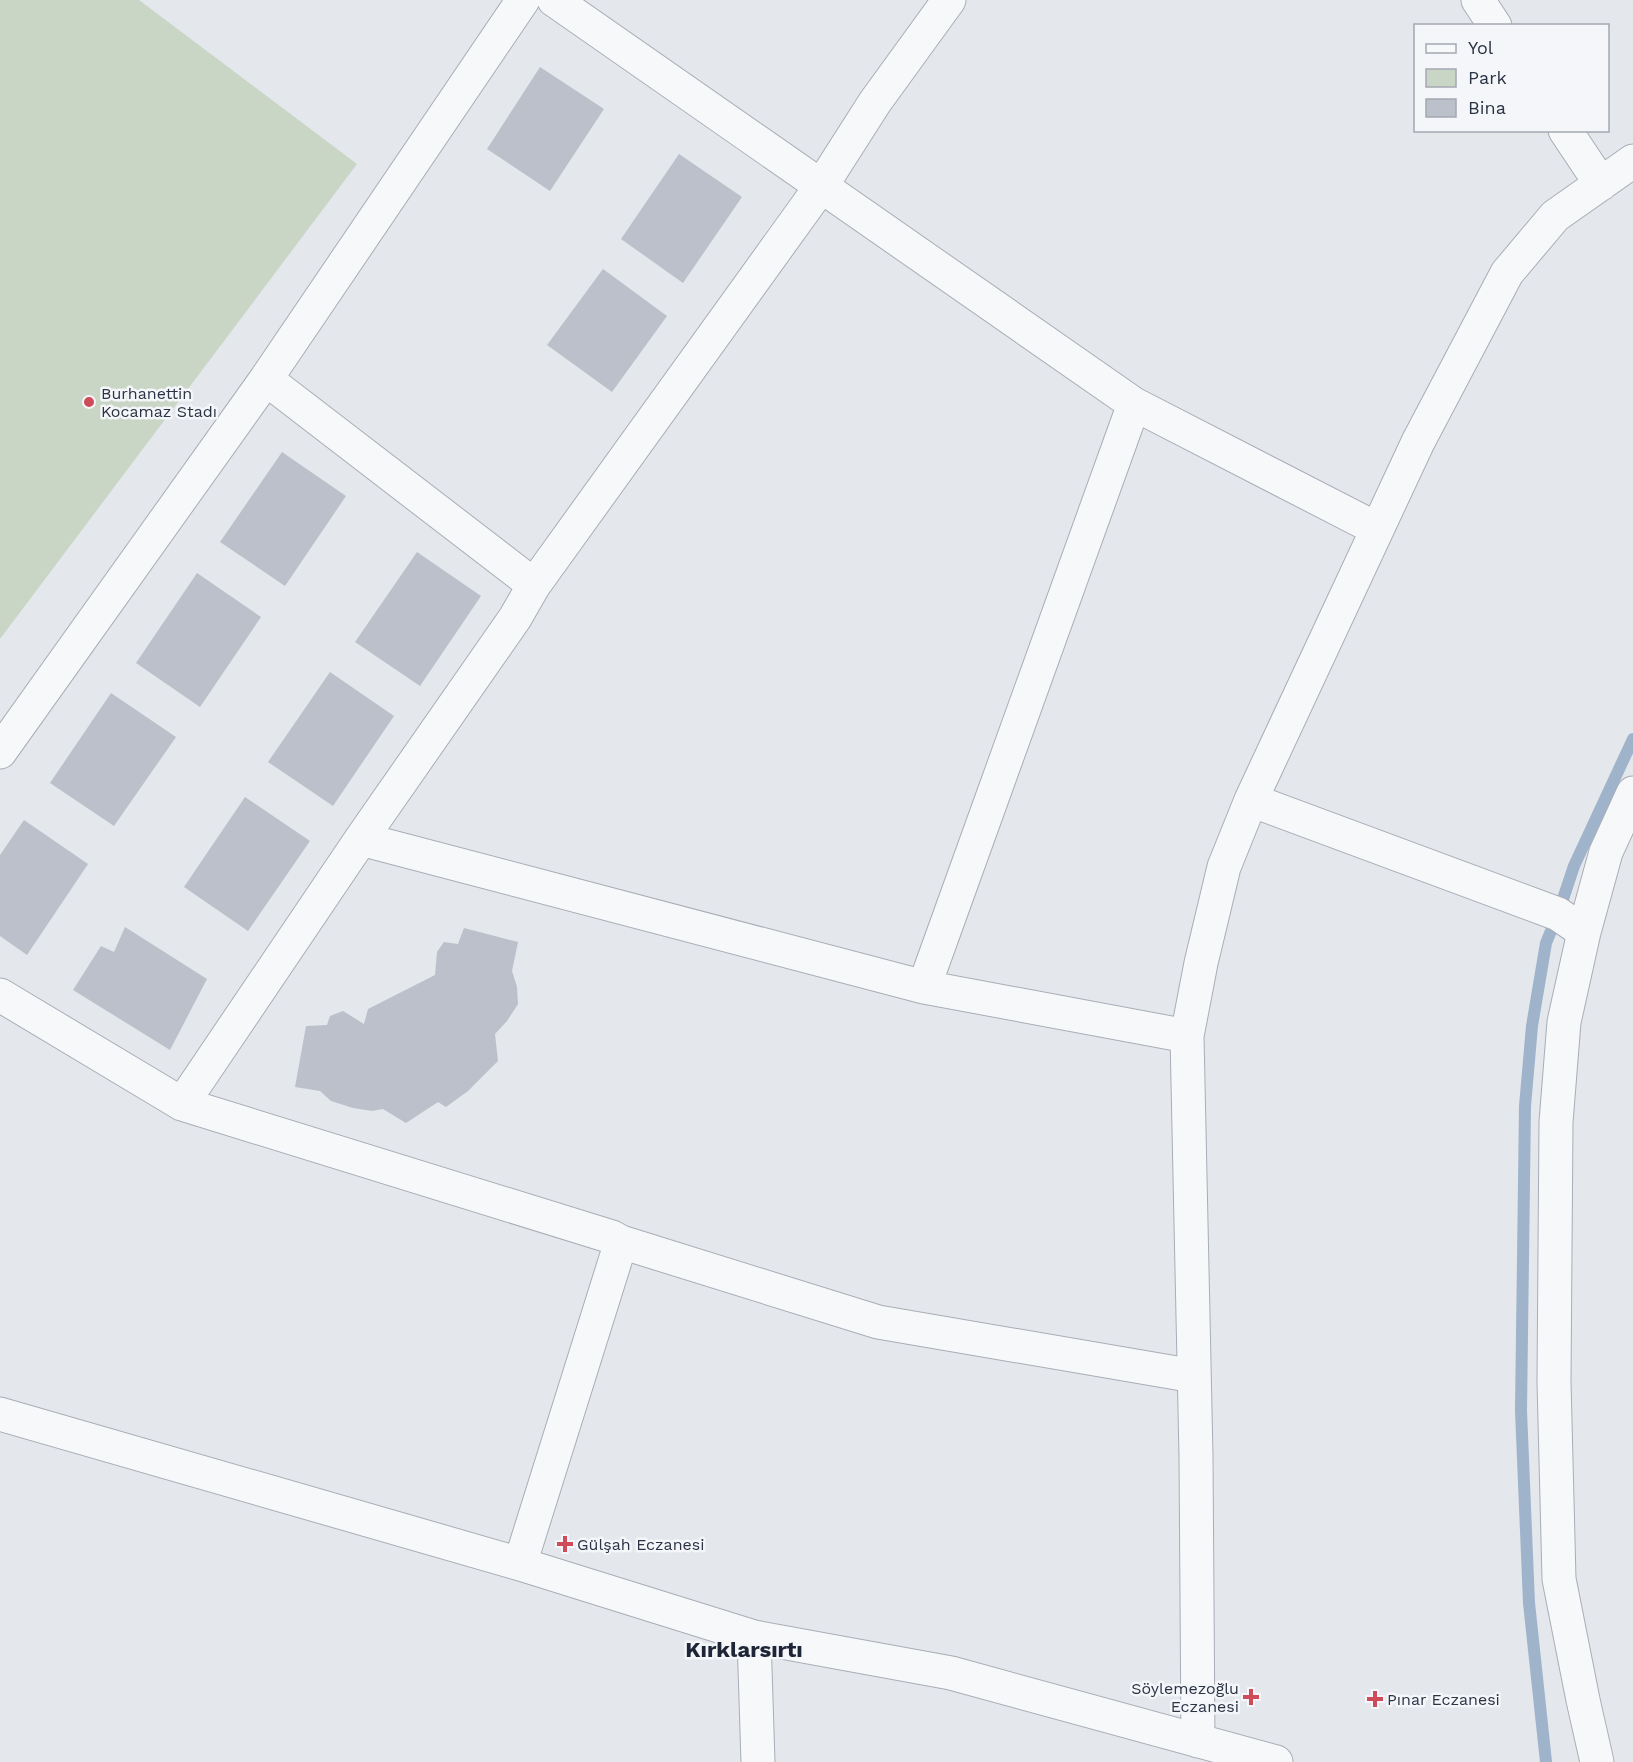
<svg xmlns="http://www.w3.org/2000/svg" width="1633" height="1762" font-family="'Work Sans',sans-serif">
<rect width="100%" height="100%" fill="#e4e7ec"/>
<path fill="#c9d6c5" d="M0,0H139L357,164L0,639Z"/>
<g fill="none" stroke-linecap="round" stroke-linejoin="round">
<path stroke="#9fb3cb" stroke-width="12" d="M1546,1762L1529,1603L1521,1411L1525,1106L1532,1026L1546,943L1558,914L1574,866L1633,739"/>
</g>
<path fill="#bbc0ca" d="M540,67L604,109L550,191L487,149Z
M679,154L742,197L683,283L621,239Z
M603,269L667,316L612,392L547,345Z
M282,452L346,496L285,586L220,542Z
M417,552L481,596L420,686L355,642Z
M197,573L261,617L200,707L136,663Z
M330,672L394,716L333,806L268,762Z
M111,693L176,737L114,826L50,783Z
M245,797L310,841L248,931L184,887Z
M24,820L88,864L27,955L0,936V855Z
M125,927L207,979L170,1050L73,990L101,946L114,952Z
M464,928L518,942L512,971L517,987L518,1004L507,1021L495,1034L498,1061L468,1091L446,1107L438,1102L406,1123L383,1109L372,1111L353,1108L331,1101L320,1091L295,1087L306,1026L327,1025L330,1016L343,1011L364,1024L368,1009L435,975L437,952L444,942L458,944Z"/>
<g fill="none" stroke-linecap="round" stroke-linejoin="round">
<defs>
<path id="minor" d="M554,0L1134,404L1377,529
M1478,0L1495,26
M1565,130L1601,184
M266,379L534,585
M0,752L266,379L523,0
M1251,800L1558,914L1584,932
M361,839L924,987L1187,1036
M924,987L1134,404
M0,995L182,1104L612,1237L621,1242L878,1322L1194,1376
M182,1104L361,839L515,618L534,585L822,185L875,102L949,0
M0,1414L520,1564L754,1637L951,1673L1276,1762
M520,1564L621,1242
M754,1637L758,1762
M1198,1741L1196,1456L1187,1036L1201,963L1224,867L1251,800L1418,442L1507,273L1555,216L1633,161
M1597,1762L1583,1700L1559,1579L1554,1381L1556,1122L1564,1022L1584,932L1606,852L1633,793"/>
</defs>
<use href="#minor" stroke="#a9adb7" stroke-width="35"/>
<use href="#minor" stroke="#f7f8fa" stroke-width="33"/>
</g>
<g fill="#cf4b59" stroke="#f4f6f9" stroke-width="2">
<circle cx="89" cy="402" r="6"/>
<path d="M562 1535h6v6h6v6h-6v6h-6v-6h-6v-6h6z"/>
<path d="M1248 1688h6v6h6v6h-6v6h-6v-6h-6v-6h6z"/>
<path d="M1372 1690h6v6h6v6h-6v6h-6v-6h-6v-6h6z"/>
</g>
<g text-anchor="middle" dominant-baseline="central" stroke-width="5" stroke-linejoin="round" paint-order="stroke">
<g font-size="16" fill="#2b3345" stroke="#f4f6f9" text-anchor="start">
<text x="101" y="393">Burhanettin<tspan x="101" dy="18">Kocamaz Stadı</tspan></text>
<text x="577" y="1544">Gülşah Eczanesi</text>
<text x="1239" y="1688" text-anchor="end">Söylemezoğlu<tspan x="1239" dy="18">Eczanesi</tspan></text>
<text x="1387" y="1699">Pınar Eczanesi</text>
</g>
<g font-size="22" font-weight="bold" fill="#1d2536" stroke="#f4f6f9">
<text x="744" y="1649">Kırklarsırtı</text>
</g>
</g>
<rect x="1414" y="24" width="195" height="108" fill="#f4f6f9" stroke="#a4a8b1" stroke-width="1.5"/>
<rect x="1426" y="44" width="30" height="9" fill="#f7f8fa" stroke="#a4a8b1" stroke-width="1.5"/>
<text x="1468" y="54" font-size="18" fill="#2b3345">Yol</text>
<rect x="1426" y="69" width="30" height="18" fill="#c9d6c5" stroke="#a4a8b1" stroke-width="1.5"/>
<text x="1468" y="84" font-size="18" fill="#2b3345">Park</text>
<rect x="1426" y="99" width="30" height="18" fill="#bbc0ca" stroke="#a4a8b1" stroke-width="1.5"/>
<text x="1468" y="114" font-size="18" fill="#2b3345">Bina</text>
</svg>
